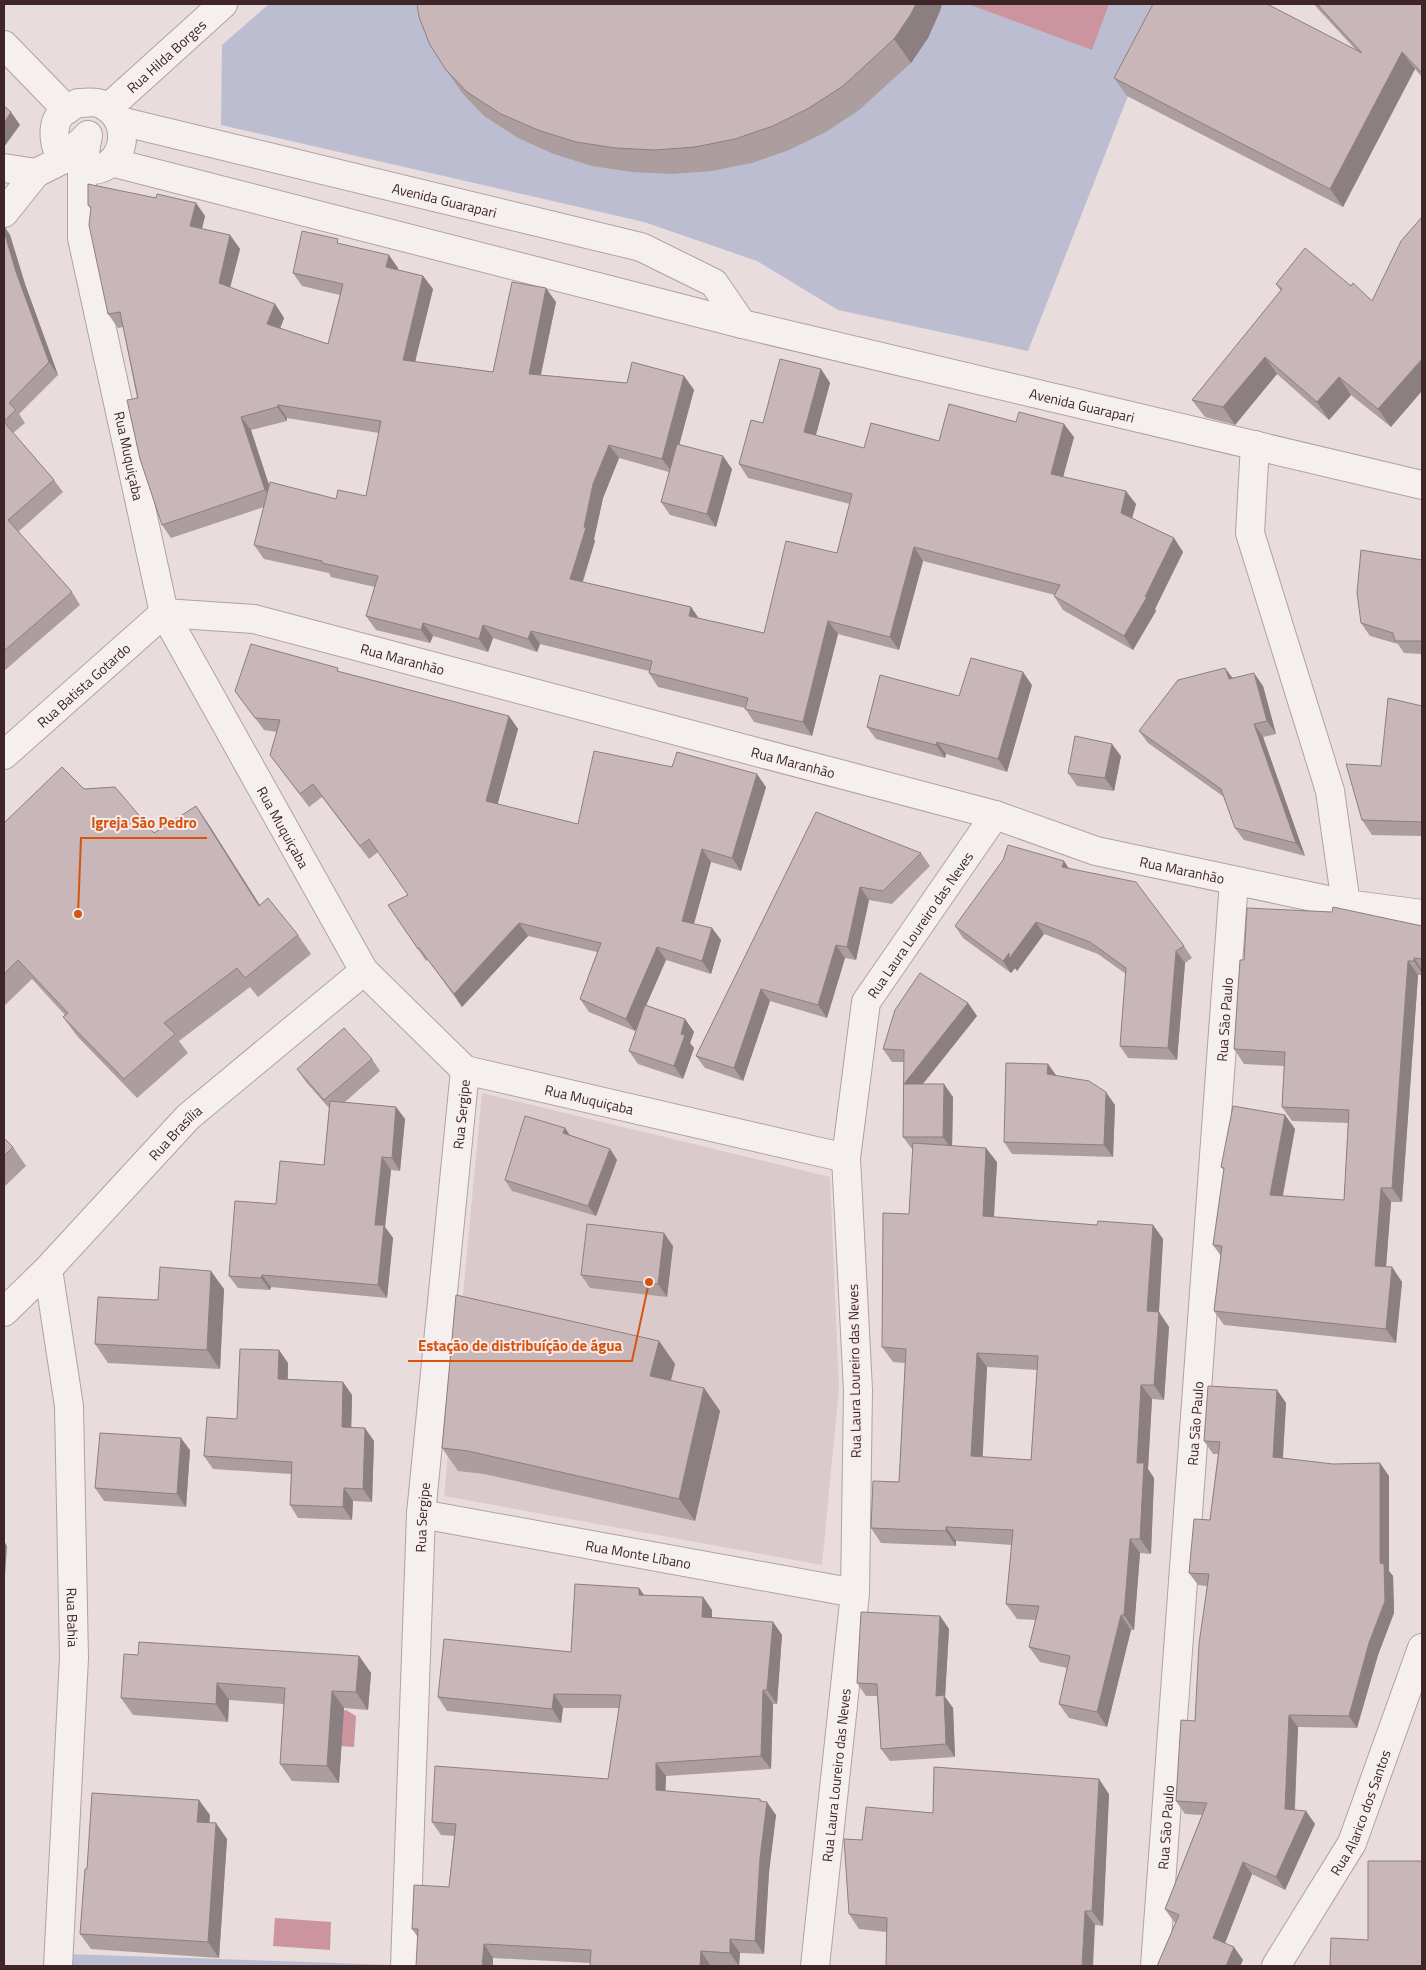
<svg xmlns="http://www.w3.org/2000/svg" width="1426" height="1970" font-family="'Titillium Web',sans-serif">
<rect width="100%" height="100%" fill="#e8dcdd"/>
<path fill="#dacacc" d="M482,1093L830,1177L839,1388L822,1565L444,1496Z"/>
<path fill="#bdbdd2" d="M269,4H1164L1028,351L838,310L757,261L644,222L221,125L222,45Z
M67,1954L396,1965V1966H67Z"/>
<path fill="#cb949f" d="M968,4H1109L1092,50Z
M346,1710L356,1716L354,1747L295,1743L332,1713Z
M275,1918L331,1922L330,1950L273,1946Z"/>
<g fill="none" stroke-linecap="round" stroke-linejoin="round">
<defs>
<g id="street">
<path d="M4,45L67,110"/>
<path d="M78,103C85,103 95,101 101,104C134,119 126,167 93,170C90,170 85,169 82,169L88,135L64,159C53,149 51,125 61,114C65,109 73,106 78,103Z"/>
<path id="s1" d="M108,108L223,4"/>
<path id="s2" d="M120,121L641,247L714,283L742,324"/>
<path id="s3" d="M111,162L742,324L1422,485"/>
<path d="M4,168L36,173L64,159"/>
<path id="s4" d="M82,169V238L164,613L364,971L465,1070L846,1158"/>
<path d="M4,213L36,173"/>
<path d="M1255,445L1250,533L1330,791L1346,904"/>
<path id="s5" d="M4,755L164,613L254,619L995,815L1096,851L1346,904L1422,914"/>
<path id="s6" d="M48,1269L69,1406L74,1658L58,1966"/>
<path id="s7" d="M4,1312L48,1269L188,1117L364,971"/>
<path id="s8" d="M421,1514L855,1593"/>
<path id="s9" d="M405,1966L421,1514L465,1070"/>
<path id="s10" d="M815,1966L855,1593L858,1390L846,1158L866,1002L995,815"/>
<path id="s11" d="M1155,1966L1234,881"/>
<path id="s12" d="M1276,1966L1352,1843L1422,1648"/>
</g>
</defs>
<use href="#street" stroke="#b2a1a3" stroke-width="30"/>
<use href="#street" stroke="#f6eff0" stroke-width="28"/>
</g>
<path fill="#ac9d9e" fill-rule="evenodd" d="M1314,4H1422V77L1415,69L1343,207L1127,96L1114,78L1355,49L1319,10Z
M940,11L928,38L911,63L859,110L826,132L789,150L752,163L712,171L672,174L632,172L592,166L554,154L518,138L484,116L463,94L446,70Z
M156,198L196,203L205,216L202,229L230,235L240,249L230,287L275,304L284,318L280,328L328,344L340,295L302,286L293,273L341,244L398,268V270L423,276L433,289L415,362L493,372L556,302L541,375L627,383L684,376L694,390L679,444L732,469L716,527L670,515L661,502L669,472L619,458L603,498L594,539L595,541L583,582L691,607L698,618L764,633L837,553L850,504L748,478L739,464L763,423L821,369L830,383L816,435L864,448L939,441L1074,437L1063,477L1136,504L1132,518L1174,538L1183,552L1155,609L1156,611L1133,650L1063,610L1054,596L1055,595L923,561L899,650L838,634L812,736L754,722L745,708L658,687L649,673V671L540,644L537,652L493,638L488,652L433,636L430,643L376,630L366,616L375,587L331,577L329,573L264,559L254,545L264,507L171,538L162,525L123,327L118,328L108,314L91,209L88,205ZM287,418L379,433L366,496L336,499L269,486L251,430L287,421Z
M4,226L10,235L25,284L58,375L19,414L25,423L13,433L54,480L63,492L18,532L72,592L80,605L4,671Z
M1276,284L1351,286L1372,301L1391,427L1351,395L1329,420L1277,374L1235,425L1205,417L1192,400L1281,291Z
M1422,560V654L1404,653L1398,644L1370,636L1361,623Z
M1225,668L1233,678L1263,686L1276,734L1263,737L1305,856L1244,840L1235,828L1224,797L1148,743L1139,731Z
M341,672L509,716L518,729L497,804L578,824L766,787L741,871L711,862L694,924L712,928L721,940L711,974L666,960L646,1005L685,1019L694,1032L690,1043L694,1048L683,1079L638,1064L629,1051L639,1021L635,1031L589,1012L580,999L597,952L528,936L462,1007L428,960L426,961L388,905L408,895L378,852L369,859L322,797L309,807L270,755L277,732L264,730L235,691Z
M1032,685L1007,772L946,754L945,758L876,739L867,727L959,696Z
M1422,706V836L1372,835L1362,820L1381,766Z
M1121,756L1114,791L1077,786L1068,773Z
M84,789L154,833L196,806L209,825L260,905L298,935L311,954L258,997L250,987L179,1041L188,1053L137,1098L77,1036L63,1017L65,1015L32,979L4,1006V823Z
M921,853L930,866L892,904L869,900L856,960L845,958L827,1018L770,1001L743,1081L705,1068L696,1056L766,914Z
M1069,869L1184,946L1192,958L1185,963L1177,1060L1128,1058L1120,1046L1126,974L1098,954L1044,934L1017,971L1015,968L1011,973L963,938L955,926Z
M1422,926V975H1418L1402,1202H1391L1386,1267H1392L1402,1282L1396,1343L1224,1325L1214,1311L1221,1256L1213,1245L1224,1170L1221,1167L1285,1115L1295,1129L1283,1196L1344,1200L1348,1123L1292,1121L1282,1107L1284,1066L1244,1064L1234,1049L1244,960Z
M968,1003L977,1016L923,1084L953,1097L952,1146L997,1162L994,1217L1097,1225H1153L1163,1239L1159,1312L1169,1327L1164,1400L1152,1399L1148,1469L1154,1478L1151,1554L1140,1553L1134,1630H1131L1107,1727L1069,1718L1059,1704L1067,1668L1040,1662L1029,1647L1036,1620L1017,1619L1006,1604L1012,1545L956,1541V1546L881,1543L871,1528L899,1482L905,1363L893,1362L882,1347L909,1214L913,1149H912L903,1137L904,1062H892L883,1049ZM987,1367L1038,1370L1031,1460L982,1457Z
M372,1059L380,1071L345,1102L396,1107L405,1119L400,1171L391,1170L385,1227L393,1238L387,1298L271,1287L270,1290L238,1288L229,1276L276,1204L324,1165L329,1108L306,1082L297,1069Z
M1048,1064L1056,1075L1115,1105L1113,1157L1012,1154L1004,1142Z
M565,1128L570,1135L610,1149L617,1160L596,1216L512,1191L505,1180Z
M4,1138L13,1147L26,1166L4,1187Z
M673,1246L667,1297L590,1288L581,1275Z
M224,1289L220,1369L108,1363L95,1344L158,1300Z
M659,1341L675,1364L671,1380L704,1388L720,1411L695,1521L484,1474L458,1471L442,1448Z
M279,1350L288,1363V1379L343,1382L352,1395L351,1427L374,1441L372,1502L353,1501L352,1520L298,1518L290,1505L291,1474L213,1469L204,1456L237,1419Z
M1277,1390L1286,1403L1283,1458L1389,1476V1571L1393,1576L1394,1613L1378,1655L1357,1728L1298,1727L1295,1810L1315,1824L1285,1890L1252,1874L1225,1943L1243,1960L1240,1966H1157L1176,1922H1174L1165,1909L1202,1815L1185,1814L1176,1801L1195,1721L1207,1586L1198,1585L1189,1573L1210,1520L1218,1454H1213L1204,1441Z
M190,1450L186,1507L104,1501L95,1488Z
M639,1588L644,1595L703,1597L712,1610V1617L773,1622L782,1635L777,1704H773L771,1769L666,1776L665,1791L761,1801L776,1815L769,1872L764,1954L740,1953L739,1966L710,1965L590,1963L493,1958L417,1936L412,1929L449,1887L454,1836L441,1835L432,1822L608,1779L619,1708H563L561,1723L447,1711L438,1697L571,1652Z
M940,1616L949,1629L945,1697L953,1708L955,1757L890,1761L881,1749L877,1696H866L857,1683Z
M359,1656L371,1673L368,1710L344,1708L339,1783L292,1781L280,1764L284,1704L229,1700L228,1722L133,1715L121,1698Z
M1109,1794L1103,1926L1095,1925L886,1932L859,1929L849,1914L862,1840L933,1813Z
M210,1815L209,1823L227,1839L219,1958L91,1949L80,1934L87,1869Z"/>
<path fill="#8c7f81" d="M916,4H942L940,11L928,38L911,63L894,39Z
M1402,52L1415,69L1343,207L1330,189Z
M11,112L20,125L4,147V123Z
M196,203L205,216L199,240L190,226Z
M4,226L10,235L25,284L58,375L49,362L16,272L4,231Z
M230,235L240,249L228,296L219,283Z
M389,255L398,268L395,281L386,267Z
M423,276L433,289L412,374L403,360Z
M546,288L556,302L538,387L529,374Z
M275,304L284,318L277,337L267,324Z
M1265,357L1277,374L1235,425L1223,407Z
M1422,359V391L1391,427L1378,409Z
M821,369L830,383L813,445L804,432Z
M684,376L694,390L672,472L662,459Z
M1339,377L1351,395L1329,420L1317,402Z
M278,405L287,418V421L277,407Z
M241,417L251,430L275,503L265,490Z
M1064,424L1074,437L1060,488L1051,474Z
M609,445L619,458L603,498L594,539L595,541L579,592L570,579L584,527L593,484Z
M723,456L732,469L716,527L707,514Z
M1126,491L1136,504L1130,526L1121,513Z
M1174,538L1183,552L1155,609L1156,611L1133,650L1124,636L1145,597Z
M914,547L923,561L899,650L890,637Z
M691,607L700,620L689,616Z
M828,621L838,634L812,736L803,722Z
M423,623L433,636L430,643L421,630Z
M483,625L493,638L488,652L479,639Z
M531,631L540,644L537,652L528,639Z
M1225,668L1234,681L1229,679Z
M1023,672L1032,685L1007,772L998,759Z
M1254,673L1263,686L1276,734L1267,721Z
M509,716L518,729L495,814L486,801Z
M1254,724L1263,737L1305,856L1296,843Z
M937,742L946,754L945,758L936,745Z
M1112,744L1121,756L1114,791L1105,778Z
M757,774L766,787L741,871L732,858Z
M196,806L209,825L272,925L259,906Z
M702,849L711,862L691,934L682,921Z
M1064,861L1072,873L1062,867Z
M860,887L869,900L856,960L847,947Z
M1036,922L1044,934L1017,971L1015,968L1011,973L1003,961Z
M519,923L528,936L462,1007L454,994Z
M712,928L721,940L711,974L702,961Z
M836,945L845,958L827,1018L818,1005Z
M657,947L666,960L635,1031L626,1019Z
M1176,951L1185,963L1177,1060L1168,1048Z
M1414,958L1422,970V973L1414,961Z
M1408,961L1418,975L1402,1202L1392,1188Z
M761,989L770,1001L743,1081L734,1068Z
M968,1003L977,1016L913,1096L904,1084Z
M685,1019L694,1032L690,1043L694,1048L683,1079L674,1066L681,1034Z
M1048,1064L1057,1077L1047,1074Z
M944,1084L953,1097L952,1150L943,1137Z
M1106,1092L1115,1105L1113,1157L1104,1145Z
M396,1107L405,1119L400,1171L392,1158Z
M1285,1115L1295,1129L1280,1209L1270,1195Z
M565,1128L572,1139L563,1133Z
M986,1148L997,1162L993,1231L983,1216Z
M610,1149L617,1160L596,1216L588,1206Z
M382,1157L391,1170L385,1227L393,1238L387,1298L378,1285L375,1225Z
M1381,1188L1391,1202L1385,1280L1375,1266Z
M1153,1225L1163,1239L1158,1326L1147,1311Z
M664,1233L673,1246L667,1297L658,1284Z
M1392,1267L1402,1282L1396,1343L1386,1329Z
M211,1271L224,1289L220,1369L207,1350Z
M262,1275L271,1287L270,1290L261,1278Z
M1159,1312L1169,1327L1164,1400L1154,1385Z
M659,1341L675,1364L666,1399L650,1376Z
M279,1350L288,1363L287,1392L278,1379Z
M977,1353L987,1367L982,1471L971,1456Z
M343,1382L352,1395L351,1440L342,1427Z
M1141,1385L1152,1399L1148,1469L1154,1478L1151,1554L1140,1539L1137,1463Z
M704,1388L720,1411L695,1521L679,1499Z
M1277,1390L1286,1403L1282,1470L1273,1457Z
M365,1428L374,1441L372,1502L363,1489Z
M181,1438L190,1450L186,1507L177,1494Z
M1380,1463L1389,1476V1571L1393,1576L1394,1613L1378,1655L1357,1728L1349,1716L1380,1563Z
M344,1488L353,1501L352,1520L343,1507Z
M946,1527L956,1541V1546L946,1531Z
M1130,1539L1140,1553L1134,1630L1124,1615Z
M4,1541L7,1546L4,1590Z
M639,1588L649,1602L639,1595Z
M703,1597L712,1610V1630L702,1617Z
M1121,1615L1131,1630L1107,1727L1097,1712Z
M940,1616L949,1629L945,1697L953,1708L955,1757L946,1744L936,1696Z
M773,1622L782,1635L777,1704L767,1690Z
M359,1656L371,1673L368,1710L356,1692Z
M217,1683L229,1700L228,1722L216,1704Z
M763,1690L773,1704L771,1769L761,1756Z
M332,1691L344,1708L339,1783L327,1766Z
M554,1694L563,1708L561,1723L552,1709Z
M1289,1715L1298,1727L1294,1822L1285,1809Z
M656,1763L666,1776L665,1804L656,1790Z
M1099,1779L1109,1794L1103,1926L1092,1911Z
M760,1799L766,1808L767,1802L776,1815L769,1872L764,1954L755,1941Z
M199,1800L210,1815L208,1838L197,1822Z
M1306,1811L1315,1824L1285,1890L1276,1877Z
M216,1823L227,1839L219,1958L208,1942Z
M1243,1862L1252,1874L1222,1951L1213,1938Z
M1085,1911L1095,1925L1093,1966H1082Z
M730,1939L740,1953L739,1966L730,1953Z
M484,1944L493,1958V1966H482Z
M1234,1947L1243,1960L1240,1966H1226Z
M701,1951L710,1965V1966H700Z"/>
<path fill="#c8b6b8" stroke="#8c7f81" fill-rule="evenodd" d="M417,4H916L911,14L894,39L843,86L809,108L773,126L735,139L695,147L655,150L615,148L576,142L538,130L501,114L467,92L446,70L430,45L419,17Z
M1153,4H1267L1362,53L1317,4H1422V73L1402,52L1330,189L1114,78Z
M4,106L11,112L4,123Z
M88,184L156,198L157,194L196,203L190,226L230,235L219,283L275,304L267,324L328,344L343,284L293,273L302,231L338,239L337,243L389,255L386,267L423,276L403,360L493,372L512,282L546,288L529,374L627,383L632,362L684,376L662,459L609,445L593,484L584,527L586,528L570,579L691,607L689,616L764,633L786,541L837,553L852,494L739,464L751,420L763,423L780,359L821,369L804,432L864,448L871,423L939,441L949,404L1016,422L1019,412L1064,424L1051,474L1126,491L1121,513L1174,538L1145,597H1147L1124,636L1054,596L1060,585L914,547L890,637L828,621L803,722L745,709L748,698L649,673L652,661L531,631L528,639L483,625L479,639L423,623L421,630L366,616L378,576L322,563V561L254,545L270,482L336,499L338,490L366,496L381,421L278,405L277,407L241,417L265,490L162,525L140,459L127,400L138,398L120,312L108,314L89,225L91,207L88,205Z
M1422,217V359L1378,409L1339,377L1317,402L1265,357L1223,407L1192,400L1282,289L1276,284L1305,248L1351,286L1353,283L1372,301L1401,241Z
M4,231L16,272L49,362L9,403L16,410L4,421Z
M4,422L54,480L8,520L72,592L4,651Z
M677,444L723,456L707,514L661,502Z
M1361,550L1422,560V641H1395L1393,633L1361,623L1357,593Z
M251,644L338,668L337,671L509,716L486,801L578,824L594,751L672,767L677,752L757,774L732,858L702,849L682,921L712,928L702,961L657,947L626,1019L580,999L601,943L519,923L454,994L419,948L418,949L388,905L408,895L369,839L360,846L313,784L300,794L270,755L280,720L255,718L235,691Z
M971,658L1023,672L998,759L937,742L936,745L867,727L880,675L959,696Z
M1225,668L1229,679L1254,673L1267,721L1254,724L1296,843L1235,828L1221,789L1139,731L1178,680Z
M1388,698L1422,706V822L1362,820L1346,764L1381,766Z
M1075,736L1112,744L1105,778L1068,773Z
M62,767L84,789L115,787L154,833L196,806L259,906L268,898L298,935L245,978L237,968L164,1023L175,1034L124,1079L63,1017L68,1013L18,960L4,974V823Z
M816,812L921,853L883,891L860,887L847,947L836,945L818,1005L761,989L734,1068L696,1056Z
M1008,845L1064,861L1062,867L1136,882L1184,946L1176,951L1168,1048L1120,1046L1126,968L1090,942L1036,922L1009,959V953L1003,961L955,926L1003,860Z
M1333,907L1422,926V959L1414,958V961H1408L1392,1188H1381L1375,1266L1392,1267L1386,1329L1214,1311L1222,1246L1213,1245L1224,1168L1221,1167L1233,1106L1285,1115L1270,1195L1344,1200L1349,1110L1282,1107L1285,1052L1234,1049L1240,960H1244L1247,908L1332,912Z
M920,973L968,1003L904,1084H944L943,1137H903L904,1050L883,1049L895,1010Z
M645,1005L685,1019L681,1034L685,1035L674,1066L629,1051Z
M344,1028L372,1059L324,1100L297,1069Z
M1006,1063L1048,1064L1047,1074L1089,1081L1106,1092L1104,1145L1004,1142Z
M330,1101L396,1107L392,1158L382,1157L375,1225H384L378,1285L262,1275L261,1278L229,1276L235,1201L276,1204L280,1161L324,1165Z
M525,1116L565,1128L563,1133L610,1149L588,1206L505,1180Z
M4,1138L13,1147L4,1156Z
M913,1143L986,1148L983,1216L1097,1225L1098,1221L1153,1225L1147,1311L1159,1312L1154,1385H1141L1137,1463H1144L1140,1539H1130L1124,1615H1121L1097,1712L1059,1704L1070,1656L1029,1647L1039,1606L1006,1604L1013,1530L946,1527V1531L871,1528L873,1481L899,1482L906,1349L882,1347L883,1213L909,1214ZM977,1353L1038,1356L1031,1460L971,1456Z
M587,1224L664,1233L658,1284L581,1275Z
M160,1267L211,1271L207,1350L95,1344L98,1297L158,1300Z
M456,1295L659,1341L650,1376L704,1388L679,1499L468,1451L442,1448Z
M240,1349L279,1350L278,1379L343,1382L342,1427L365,1428L363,1489L344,1488L343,1507L290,1505L292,1462L204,1456L207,1417L237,1419Z
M1208,1386L1277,1390L1273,1457L1333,1464L1380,1463V1563L1384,1564L1385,1601L1369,1643L1349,1716L1289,1715L1285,1809L1306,1811L1276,1877L1243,1862L1213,1938L1234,1947L1226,1966H1157L1179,1915L1165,1909L1207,1803L1176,1801L1181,1720L1195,1721L1199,1644L1209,1574L1189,1573L1194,1519L1210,1520L1220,1442L1204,1441Z
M100,1433L181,1438L177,1494L95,1488Z
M575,1584L639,1588V1595L703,1597L702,1617L773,1622L767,1690H763L761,1756L656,1763V1790L760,1799V1801L767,1802L760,1858L755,1941L730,1939V1953L701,1951L700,1966H590L591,1950L484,1944L482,1966H416L418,1929H412L414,1885L449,1887L456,1824L432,1822L435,1766L608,1779L621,1695L554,1694L552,1709L438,1697L444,1639L571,1652Z
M861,1612L940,1616L936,1696L944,1695L946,1744L881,1749L877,1684L857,1683Z
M139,1642L359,1656L356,1692L332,1691L327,1766L280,1764L285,1688L217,1683L216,1704L121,1698L124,1654L138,1655Z
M934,1767L1099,1779L1092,1911H1085L1082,1966H886L887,1918L849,1914L844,1839L862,1840L866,1807L933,1813Z
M92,1793L199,1800L197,1822L216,1823L208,1942L80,1934L85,1869H87Z
M1368,1861H1422V1966H1330L1331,1938L1368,1940Z"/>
<g text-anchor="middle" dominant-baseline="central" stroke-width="4" stroke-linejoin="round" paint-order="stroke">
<g font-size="14" fill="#3f2527" stroke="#f5ebed">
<text stroke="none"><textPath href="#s1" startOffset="78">Rua Hilda Borges</textPath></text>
<text stroke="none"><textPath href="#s2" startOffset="334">Avenida Guarapari</textPath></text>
<text stroke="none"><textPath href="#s3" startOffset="1001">Avenida Guarapari</textPath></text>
<text stroke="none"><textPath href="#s4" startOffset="292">Rua Muquiçaba</textPath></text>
<text stroke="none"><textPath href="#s5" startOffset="458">Rua Maranhão</textPath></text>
<text stroke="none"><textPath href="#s5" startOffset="106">Rua Batista Gotardo</textPath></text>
<text stroke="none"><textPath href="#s5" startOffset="862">Rua Maranhão</textPath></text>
<text stroke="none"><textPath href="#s4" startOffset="698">Rua Muquiçaba</textPath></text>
<text stroke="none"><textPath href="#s5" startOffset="1266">Rua Maranhão</textPath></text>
<text stroke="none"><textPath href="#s10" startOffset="1062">Rua Laura Loureiro das Neves</textPath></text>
<text stroke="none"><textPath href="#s11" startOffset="949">Rua São Paulo</textPath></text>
<text stroke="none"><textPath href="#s4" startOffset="1132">Rua Muquiçaba</textPath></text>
<text stroke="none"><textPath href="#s9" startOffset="854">Rua Sergipe</textPath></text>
<text stroke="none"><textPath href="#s7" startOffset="248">Rua Brasília</textPath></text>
<text transform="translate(854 1371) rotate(-91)">Rua Laura Loureiro das Neves</text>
<text stroke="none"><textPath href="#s11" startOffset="544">Rua São Paulo</textPath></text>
<text stroke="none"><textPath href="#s9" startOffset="449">Rua Sergipe</textPath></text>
<text stroke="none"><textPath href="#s8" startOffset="221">Rua Monte Líbano</textPath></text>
<text stroke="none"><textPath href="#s6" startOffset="350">Rua Bahia</textPath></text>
<text stroke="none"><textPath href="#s10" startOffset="192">Rua Laura Loureiro das Neves</textPath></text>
<text stroke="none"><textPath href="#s12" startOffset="176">Rua Alarico dos Santos</textPath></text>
<text stroke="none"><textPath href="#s11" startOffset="139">Rua São Paulo</textPath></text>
</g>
</g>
<path fill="none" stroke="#d7540f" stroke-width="2" d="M78 914L81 838H207M649 1282L632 1361H408"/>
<g fill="#d7540f" stroke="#f5ebed" stroke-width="2">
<circle cx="78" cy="914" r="5"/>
<circle cx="649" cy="1282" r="5"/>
</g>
<g font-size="15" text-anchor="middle" font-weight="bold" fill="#d7540f" stroke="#f5ebed" stroke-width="4" stroke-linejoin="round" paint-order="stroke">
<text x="144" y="828">Igreja São Pedro</text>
<text x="520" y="1351">Estação de distribuíção de água</text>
</g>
<rect width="1426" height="1970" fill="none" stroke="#3f2527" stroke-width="10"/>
</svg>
